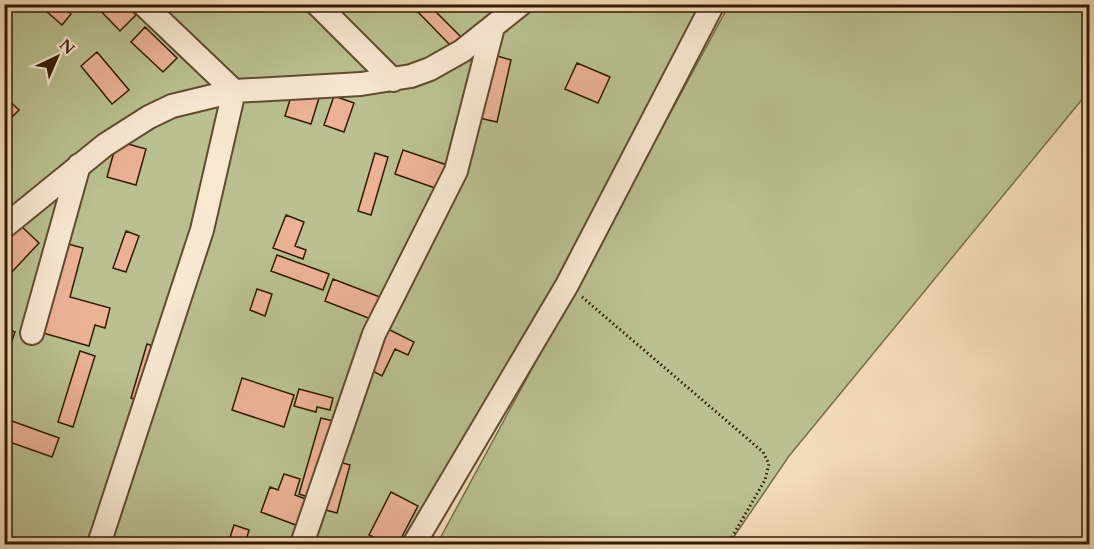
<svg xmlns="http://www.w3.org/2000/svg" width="1094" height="549" font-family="Cardo,serif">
<rect width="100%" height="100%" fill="#f4dbba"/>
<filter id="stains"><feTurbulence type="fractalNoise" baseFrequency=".00333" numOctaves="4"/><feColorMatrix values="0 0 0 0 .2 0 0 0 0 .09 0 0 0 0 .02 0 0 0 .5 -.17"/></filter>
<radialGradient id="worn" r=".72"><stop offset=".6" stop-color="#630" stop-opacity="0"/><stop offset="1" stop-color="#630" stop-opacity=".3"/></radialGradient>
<path fill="#bac091" stroke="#766e49" stroke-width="1.5" d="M4,5H709L418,544H5Z
M729,5H1089V91L789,456L729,544H437Z"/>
<path fill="#ecb296" stroke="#331b01" stroke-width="1.5" d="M38,4H60L71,14L62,25Z
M94,4H126L136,15L120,31Z
M422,4H428L463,39L453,48L416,10Z
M145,27L177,58L163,72L131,42Z
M97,52L129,90L112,104L81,66Z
M494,55L511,60L497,122L479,118Z
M577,63L610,77L598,103L565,89Z
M293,90L319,98L311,124L285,116Z
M4,96L19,110L9,120L4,116Z
M334,96L354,103L344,132L324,125Z
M117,141L146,149L136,185L107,177Z
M403,150L447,165L438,189L395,174Z
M375,153L388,157L371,215L358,211Z
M286,215L304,222L295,246L306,250L303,259L273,248Z
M19,224L39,243L10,274L4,268V239Z
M126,231L139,236L126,272L113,268Z
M68,244L83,248L70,297L110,308L105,328L95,325L89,346L43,333Z
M277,255L329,274L323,290L271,271Z
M333,279L385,299L376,321L325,301Z
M257,289L272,294L265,316L250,310Z
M4,328L15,332L6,357L4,356Z
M386,328L414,342L408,355L395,349L382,376L367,368Z
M147,344L160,348L144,402L131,398Z
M80,351L95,356L73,427L58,422Z
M242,378L294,395L284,427L232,410Z
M299,389L333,398L330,410L317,407L316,412L294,406Z
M321,418L337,422L314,499L299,494Z
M9,420L59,438L52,457L4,440Z
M4,457L10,459L4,478Z
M336,461L350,465L337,513L322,509Z
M284,474L300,479L295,495L311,501L301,527L261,512L270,487L278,490Z
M391,492L418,506L398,544H388L369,535Z
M234,525L249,530L245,544H228Z"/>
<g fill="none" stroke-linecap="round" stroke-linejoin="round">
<defs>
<path id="minor" d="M317,4L393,80
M4,227L105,145L149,117L172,106L234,91L361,84L411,76L430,69L462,51L521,4
M32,333L79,165
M99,544L202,230L234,91L143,4
M302,544L374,334L456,171L493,27
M414,544L567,285L713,4"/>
</defs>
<use href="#minor" stroke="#634b2f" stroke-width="26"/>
<path stroke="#331b01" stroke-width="3" stroke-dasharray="1.5 3" stroke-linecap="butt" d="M582,297L763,452L769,464L765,480L728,544"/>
<use href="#minor" stroke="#f8e8d2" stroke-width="22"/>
</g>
<rect width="1094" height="549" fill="none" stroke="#f4dbba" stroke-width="24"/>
<rect x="6" y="6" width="1082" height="537" fill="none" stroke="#331b01" stroke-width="3"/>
<rect x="12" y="12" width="1070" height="525" fill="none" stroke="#331b01" stroke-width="1.5"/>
<g transform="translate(57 57) rotate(44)" stroke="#f8e8d2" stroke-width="4.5" paint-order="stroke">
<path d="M0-4.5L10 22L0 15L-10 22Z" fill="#331b01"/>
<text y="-9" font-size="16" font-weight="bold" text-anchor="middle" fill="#331b01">N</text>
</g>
<rect width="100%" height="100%" filter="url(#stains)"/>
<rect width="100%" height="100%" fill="url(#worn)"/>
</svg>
